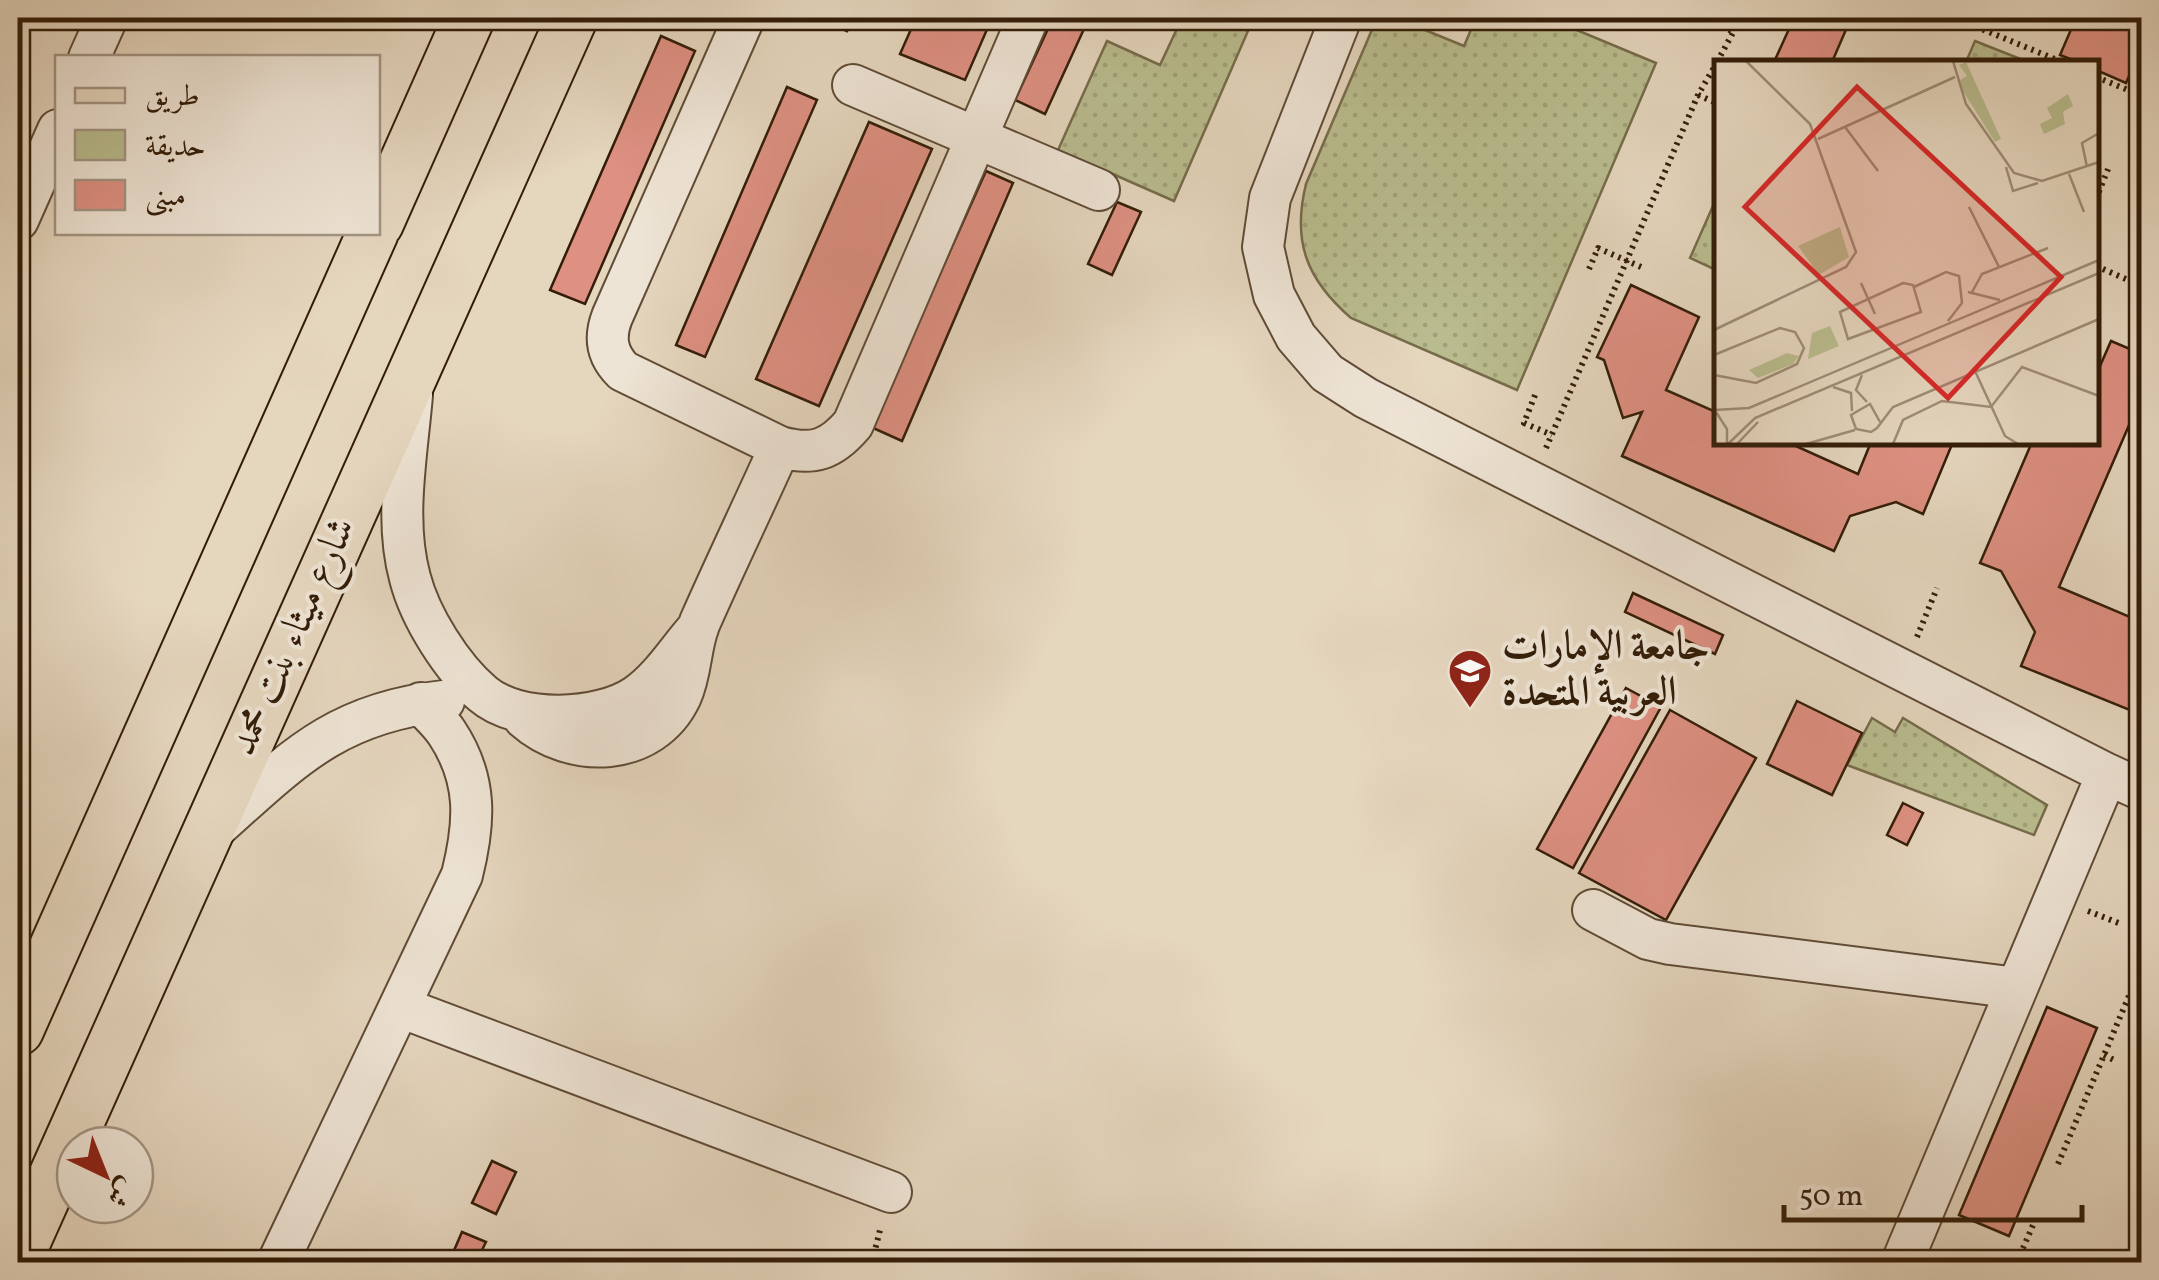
<svg xmlns="http://www.w3.org/2000/svg" width="2159" height="1280" font-family="Vollkorn,Amiri,serif">
<defs>
<pattern id="green-dots" width="8" height="8" patternUnits="userSpaceOnUse" patternTransform="scale(2.5)"><rect width="8" height="8" fill="#b9bc8e"/><path d="M2 2h.1M6 6h.1" fill="none" stroke="#a0a179" stroke-width="1.8" stroke-linecap="round"/></pattern>
</defs>
<rect width="100%" height="100%" fill="#e5d6be"/>
<filter id="stains"><feTurbulence type="fractalNoise" baseFrequency=".002" numOctaves="4"/><feColorMatrix values="0 0 0 0 .2 0 0 0 0 .09 0 0 0 0 .02 0 0 0 .5 -.17"/></filter>
<radialGradient id="worn" r=".72"><stop offset=".6" stop-color="#630" stop-opacity="0"/><stop offset="1" stop-color="#630" stop-opacity=".3"/></radialGradient>
<path fill="url(#green-dots)" stroke="#766c4b" stroke-width="2.5" d="M1182,18H1219L1248,31L1174,201L1058,150L1107,41L1160,65Z
M1377,18H1396L1464,46L1476,18H1548L1656,63L1517,390L1351,318C1306,279 1292,241 1306,184Z
M1975,41L2028,62H1966Z
M1716,199V270L1690,258Z
M1872,718L1895,732L1903,718L2047,805L2034,835L1847,765Z"/>
<path fill="#de9082" stroke="#331d08" stroke-width="2.5" d="M817,18H853L847,31Z
M916,18H992L965,80L900,54Z
M1053,18H1089L1045,114L1015,100Z
M1794,18H1851L1832,62H1774Z
M2076,18H2142V46L2126,83L2096,70V62H2078L2060,55Z
M661,36L695,51L585,304L550,290Z
M787,87L817,100L705,357L676,345Z
M869,122L932,149L819,406L756,379Z
M986,171L1013,183L902,441L871,427Z
M1117,202L1141,212L1112,275L1088,264Z
M1631,285L1699,317L1666,390L1716,412V442H1787L1858,474L1871,442H1953L1923,514L1896,502L1850,516L1834,551L1622,456L1642,412L1623,418L1604,360L1597,357Z
M2111,341L2142,354V428L2130,423L2059,587L2142,622V715L2021,666L2035,632L2001,571L1980,563L2032,442H2096V365L2100,366Z
M1633,593L1723,635L1715,654L1625,612Z
M1626,688L1661,707L1573,868L1537,849Z
M1797,701L1862,733L1832,795L1767,764Z
M1670,710L1756,758L1666,920L1579,873Z
M1903,803L1923,813L1907,845L1887,835Z
M2047,1007L2097,1028L2009,1236L1959,1215Z
M492,1161L516,1172L496,1214L472,1203Z
M462,1232L486,1242L476,1262H449Z"/>
<g fill="none" stroke-linecap="round" stroke-linejoin="round">
<defs>
<path id="minor" d="M744,18L612,317C604,338 607,355 623,371L780,447C813,456 831,450 853,424L1028,18
M1341,18L1270,198L1263,247L1274,295L1296,337L1327,373L1366,398L2107,774L2142,790
M89,58L107,18
M853,85L1099,190
M18,220L58,130
M412,395C407,455 394,520 410,578C420,617 452,668 483,694C518,724 599,721 636,696C661,679 678,650 698,628
M524,718C571,760 652,758 681,696C692,672 690,645 700,622C726,563 754,505 780,447
M209,834C289,763 332,713 444,701
M1593,910L1648,939L1670,944L2017,988
M400,1007L891,1192
M278,1262L462,875C475,823 478,780 447,733C440,722 429,713 421,703
M1902,1262L2107,774"/>
<path id="major" d="M378,223L469,18
M18,1030L373,232
M18,1257L572,18"/>
</defs>
<use href="#minor" stroke="#604b36" stroke-width="44"/>
<use href="#major" stroke="#331d08" stroke-width="54"/>
<path stroke="#331d08" stroke-width="6" stroke-dasharray="2.5 5" stroke-linecap="butt" d="M1955,18L2062,62
M1708,21L1734,32
M1717,62L1741,18
M2096,77L2128,90
M1698,95L1716,103
M2096,199L2108,169
M2096,266L2133,282
M1589,269L1598,248L1641,267
M1535,395L1524,423L1552,435
M1546,448L1698,95L1716,64
M2142,511L2134,530L2142,533
M1917,637L1937,588
M2088,911L2121,924
M2104,1055L2114,1060
M2058,1164L2134,984
M872,1262L880,1230
M2017,1262L2033,1225"/>
<use href="#minor" stroke="#eee4d5" stroke-width="40"/>
<use href="#major" stroke="#e5d6be" stroke-width="50"/>
</g>
<defs>
<symbol id="university-pin" viewBox="-11 -11 22 30"><path d="M0 17L-7.5 6A9.5 9.5 0 1 1 7.5 6Z" fill="#8f2418" stroke="#eee4d5"/><path d="M0-5L7-2L0 1L-7-2ZM-4 1L0 2.5L4 1V4Q0 6-4 4Z" fill="#fff"/></symbol>
</defs>
<g fill-rule="evenodd">
<use href="#university-pin" x="1445" y="646" width="50" height="68"/>
</g>
<g text-anchor="middle" dominant-baseline="central" stroke-width="8" stroke-linejoin="round" paint-order="stroke">
<g font-size="40" fill="#331d08" stroke="#eee4d5">
<text transform="translate(294 637) rotate(-66)">شارع ميثاء بنت محمد</text>
</g>
<g font-size="40" font-weight="bold" fill="#331d08" stroke="#eee4d5" text-anchor="start">
<text x="1502" y="648">جامعة الإمارات<tspan x="1502" dy="46">العربية المتحدة</tspan></text>
</g>
</g>
<g transform="translate(1714 60)">
<rect width="385" height="385" fill="#e5d6be"/>
<path d="M252,2L287,79L281,82L249,31L246,20L253,16L245,5ZM354,34L359,46L349,52L351,64L330,74L326,64L338,58L333,48ZM126,167L135,197L105,215L84,186ZM116,266L125,286L94,299L98,273ZM73,293L85,296L79,304L44,318L35,310Z" fill="#b9bc8e"/>
<path fill="none" stroke="#9e8c75" stroke-width="2.5" d="M239,1L252,44L300,113L328,121L385,102M131,67L164,111M104,79L241,17M292,107L299,131L324,123M373,107L368,83L385,73M355,114L370,152M255,147L285,207M147,223L161,254M189,223L199,225L207,252L134,279L126,252ZM200,227L232,212L245,216L248,243L234,261M254,232L286,240M257,234L268,214L334,188M0,270L132,207L142,192L96,64L32,1M0,295L66,268L81,272L90,288L83,304L42,323L0,315M261,311L291,376L304,384M148,315L142,330L153,342M119,327L137,333L138,351M0,350L35,348L385,200M2,352L13,369V384M166,362L156,344L137,355L142,369L157,372L163,368L179,347L385,259M14,384L41,358L385,213M23,384L44,362M92,384L141,370M179,384L189,360L228,341L277,347L308,307L385,336"/>
<path fill="#d62828" fill-opacity="0.15" stroke="#d62828" stroke-width="5" d="M143,27L347,217L234,338L31,147Z"/>
<rect width="385" height="385" fill="none" stroke="#331d08" stroke-width="5"/>
</g>
<rect width="2159" height="1280" fill="none" stroke="#e5d6be" stroke-width="60"/>
<rect x="20" y="20" width="2119" height="1240" fill="none" stroke="#331d08" stroke-width="5"/>
<rect x="30" y="30" width="2099" height="1220" fill="none" stroke="#331d08" stroke-width="2.5"/>
<rect x="55" y="55" width="325" height="180" fill="#eee4d5" stroke="#a39483" stroke-width="2.5"/>
<rect x="75" y="88" width="50" height="15" fill="#e5d6be" stroke="#a39483" stroke-width="2.5"/>
<text x="145" y="105" font-size="30" fill="#331d08">طريق</text>
<rect x="75" y="130" width="50" height="30" fill="#b9bc8e" stroke="#a39483" stroke-width="2.5"/>
<text x="145" y="155" font-size="30" fill="#331d08">حديقة</text>
<rect x="75" y="180" width="50" height="30" fill="#de9082" stroke="#a39483" stroke-width="2.5"/>
<text x="145" y="205" font-size="30" fill="#331d08">مبنى</text>
<g transform="translate(105 1175) rotate(137)"><circle r="48" fill="#eee4d5" stroke="#a39483" stroke-width="2.5"/>
<path d="M0-8L18 38L0 25L-18 38Z" fill="#8f2418"/>
<text y="-15" font-size="28" font-weight="bold" text-anchor="middle" fill="#331d08">ش</text>
</g>
<path d="M1784 1205v15h298v-15" fill="none" stroke="#331d08" stroke-width="5"/>
<text x="1799" y="1205" font-size="30" fill="#331d08" stroke="#eee4d5" stroke-width="8" paint-order="stroke">50 m</text>
<rect width="100%" height="100%" filter="url(#stains)"/>
<rect width="100%" height="100%" fill="url(#worn)"/>
</svg>
